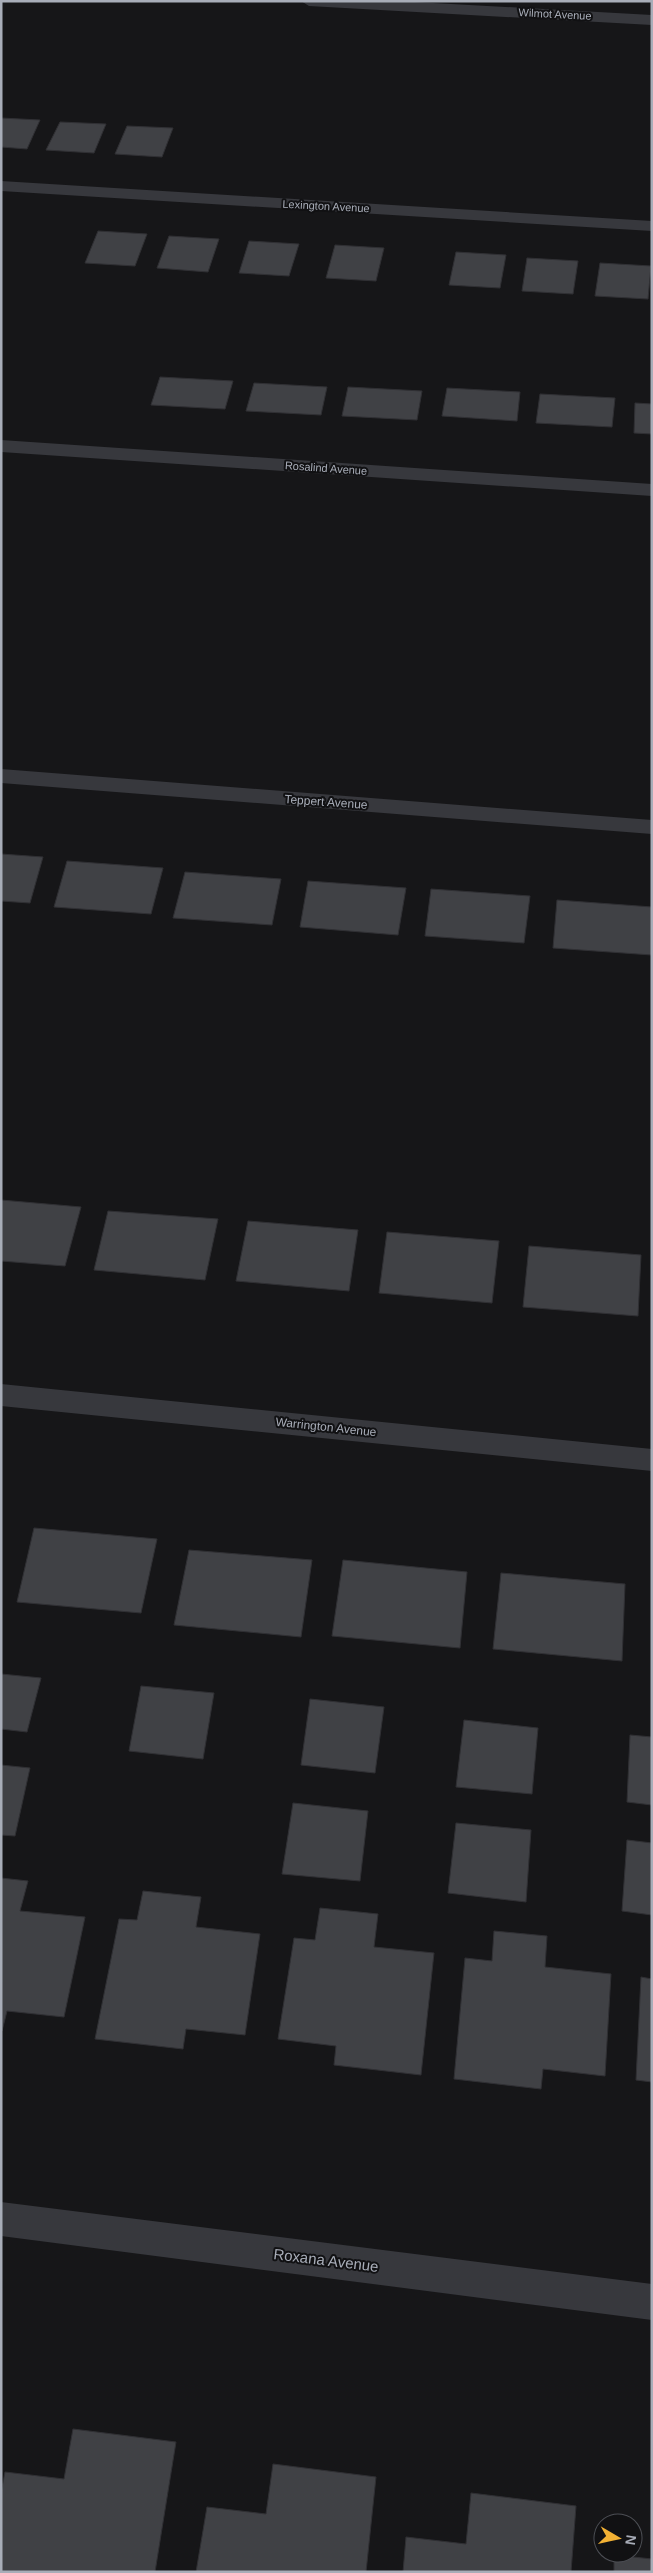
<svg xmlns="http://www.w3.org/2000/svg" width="653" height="2573" font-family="Helvetica,sans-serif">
<rect width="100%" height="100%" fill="#161618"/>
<path fill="#404145" stroke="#303034" d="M1,118L40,120L27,149L1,147Z
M60,122L106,124L94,153L46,150Z
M127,126L173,128L162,157L115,154Z
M98,231L147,234L135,266L85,263Z
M169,236L219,239L208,272L157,268Z
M249,241L299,244L289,276L239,273Z
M335,245L384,248L376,281L326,278Z
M456,252L506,255L500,288L449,285Z
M527,258L578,261L573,294L522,291Z
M600,263L651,266L648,299L595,296Z
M160,377L233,381L225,409L151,405Z
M254,383L327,387L321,415L246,411Z
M348,387L422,391L417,420L342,416Z
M447,388L520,392L517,421L442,416Z
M540,394L615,398L612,427L536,423Z
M635,403L652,404V434L634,433Z
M1,854L43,857L30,903L1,901Z
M67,861L163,868L151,914L54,907Z
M185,872L281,879L272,925L173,918Z
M308,881L406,888L398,935L300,927Z
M431,889L530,896L524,943L425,936Z
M557,900L652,907V955L553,948Z
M1,1200L81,1207L65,1266L1,1261Z
M108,1211L218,1219L205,1280L94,1270Z
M248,1221L358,1230L349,1291L236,1281Z
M387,1232L499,1241L492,1303L379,1293Z
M529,1246L641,1255L638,1316L523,1307Z
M34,1528L157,1539L141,1613L17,1602Z
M189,1550L312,1560L301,1637L174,1625Z
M343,1560L467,1572L460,1648L332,1636Z
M501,1573L625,1584L622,1661L493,1649Z
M1,1674L41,1678L27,1732L1,1729Z
M141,1686L214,1693L203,1759L129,1751Z
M310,1699L384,1707L375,1773L301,1765Z
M464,1720L538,1728L532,1794L456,1787Z
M630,1735L652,1737V1805L627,1802Z
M1,1765L30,1768L15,1836L1,1835Z
M293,1803L368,1811L360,1881L282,1874Z
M456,1823L531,1830L526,1902L448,1893Z
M627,1840L652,1843V1915L622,1911Z
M1,1878L28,1881L20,1911L85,1917L64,2017L7,2011L2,2031Z
M143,1891L201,1897L196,1927L260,1934L245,2035L186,2029L183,2049L95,2039L119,1919L137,1920Z
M320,1908L378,1914L374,1947L434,1953L421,2075L334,2065L336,2046L278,2039L294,1938L315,1940Z
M494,1931L547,1936L545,1967L611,1974L605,2076L543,2069L541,2089L454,2079L465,1958L492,1961Z
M641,1977L652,1979V2082L636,2080Z
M73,2429L176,2442L155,2572H1V2493L5,2472L64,2479Z
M273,2464L376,2477L366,2572H196L207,2507L266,2514Z
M471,2493L576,2506L571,2572H403L406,2537L466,2544Z
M614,2555L652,2559V2572H614Z"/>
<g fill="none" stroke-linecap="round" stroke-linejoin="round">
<path fill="#37383d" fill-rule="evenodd" d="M301,1H397L652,15V25L309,6Z
M1,181L652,221V231L1,191Z
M1,440L652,484V496L1,452Z
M1,769L652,820V834L1,783Z
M1,1384L652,1449V1471L1,1406Z
M1,2202L652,2284V2320L1,2236Z"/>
</g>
<g text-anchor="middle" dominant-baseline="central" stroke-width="4" stroke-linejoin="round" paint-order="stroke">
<g font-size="11" fill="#a8adb8" stroke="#111113">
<text transform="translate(555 14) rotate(3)">Wilmot Avenue</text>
<text transform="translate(326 206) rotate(3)">Lexington Avenue</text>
<text transform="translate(326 468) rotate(4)">Rosalind Avenue</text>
</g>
<g font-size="12" fill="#a8adb8" stroke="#111113">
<text transform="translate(326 802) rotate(4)">Teppert Avenue</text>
<text transform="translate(326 1427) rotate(6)">Warrington Avenue</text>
</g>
<g font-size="15" fill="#a8adb8" stroke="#111113">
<text transform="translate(326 2260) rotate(7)">Roxana Avenue</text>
</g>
</g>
<rect width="653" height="2573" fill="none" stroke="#a8adb8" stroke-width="5"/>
<g transform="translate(618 2538) rotate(99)"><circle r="24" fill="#111113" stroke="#4d4f55"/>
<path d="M0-4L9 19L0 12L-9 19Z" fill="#f2b134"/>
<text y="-8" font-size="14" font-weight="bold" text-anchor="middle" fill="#a8adb8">N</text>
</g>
</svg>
